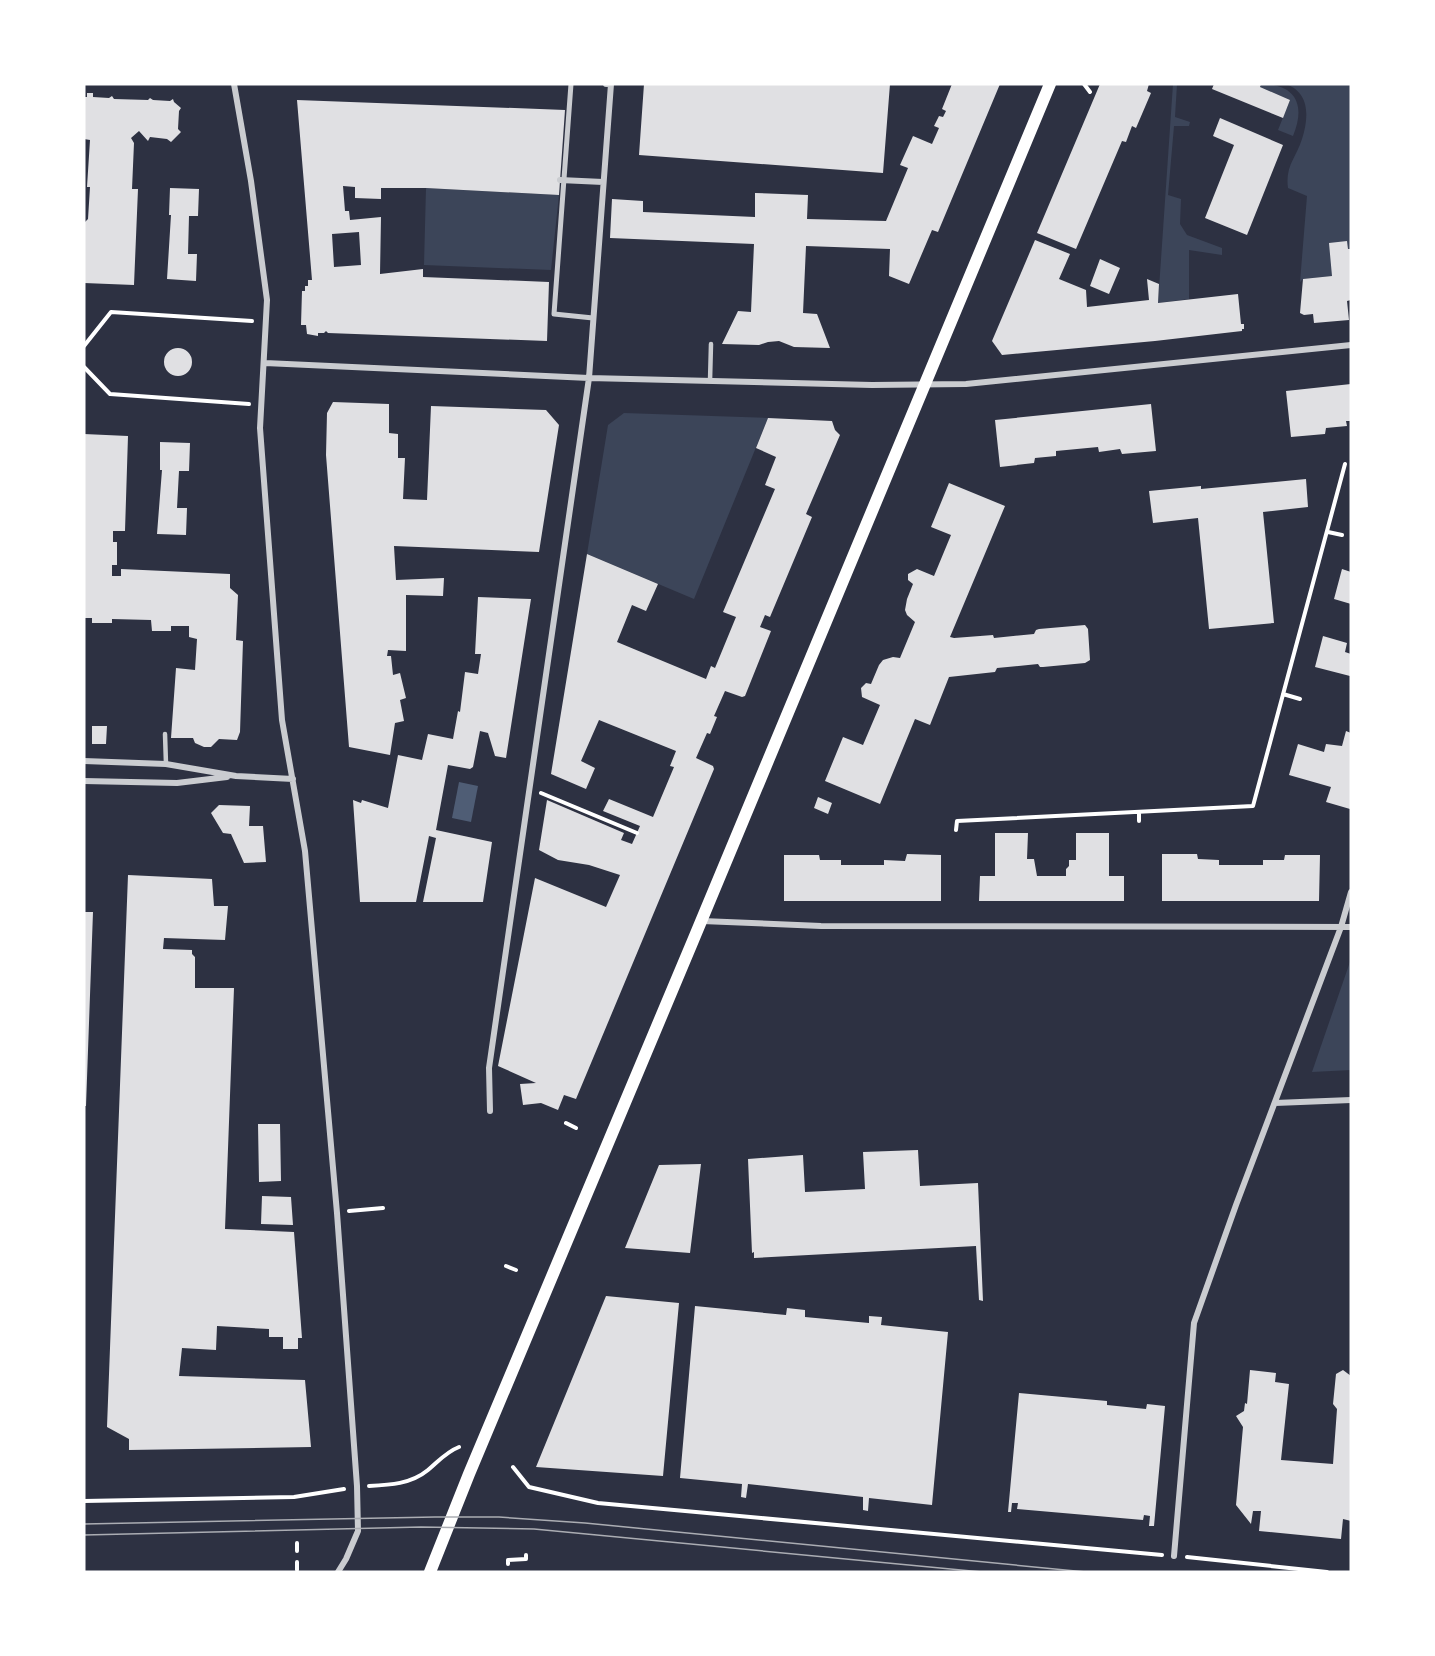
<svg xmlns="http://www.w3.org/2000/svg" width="1435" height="1656" font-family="'Titillium Web',sans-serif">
<rect width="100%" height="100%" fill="#2d3142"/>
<path fill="#3c4559" d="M1173,84H1177L1175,117L1190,122L1189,126H1174L1168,195L1181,199L1180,224L1187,235L1222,248V255L1189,250V299L1158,303Z
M1261,84C1296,84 1306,105 1293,136L1278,130L1290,100L1260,87Z
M1286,84H1351V249H1348L1347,242L1332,276L1303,279L1300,282L1307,196L1288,188C1285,166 1296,158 1302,139C1309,117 1310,93 1286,84Z
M426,188L559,195L551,270L424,265Z
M624,413L768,418L694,599L587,554L608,425Z
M1351,959V1070L1312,1072Z"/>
<path fill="#4f5d75" d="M459,782L478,786L471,822L452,818Z"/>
<path fill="#e0e0e3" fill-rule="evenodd" d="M644,84H890L883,173L639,155Z
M952,84H1000L938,232L932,230L909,284L889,276L890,249L806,246L803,313L817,314L830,348L794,347L779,341L768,342L759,345L722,344L738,311L751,312L754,244L610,238L612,199L643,201V212L755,217V193L808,195L807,219L886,221L908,168L900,165L913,136L932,144L939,128L934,126L939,116L943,117L946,111L942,109Z
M1100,84H1149L1147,91L1151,93L1136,128L1132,126L1126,142L1122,141L1076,249L1037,233Z
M1214,84H1261L1260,87L1290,100L1283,118L1212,89Z
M87,93H93V97L109,98L112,96L114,99L148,100L150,98L153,100L170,101L173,99L174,102L181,108L179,111L178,129L181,132L171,142L167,139L150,137L148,141L139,131L131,138L134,143L132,189H138L134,285L84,283V223L88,219L90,187H87L90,140L84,139V97H87Z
M297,100L565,110L559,195L426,188H381V199L355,198V187L343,186L345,211H349L350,220L381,217L380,274L423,269V277L549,282L547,341L328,333L326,331L324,333H318V336L307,334L306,325H301L302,291H305V286H308V280H312ZM359,232L361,265L334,267L332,234Z
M1220,118L1283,145L1247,235L1205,218L1234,145L1213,136Z
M170,188L199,189L198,216H189L188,254H197L196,281L167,279L171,215H169Z
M1035,240L1070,254L1059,279L1086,290L1087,307L1149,300L1147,279L1159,284L1158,303L1238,294L1241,324H1244V329H1242V331L1155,341L1002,355L992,341Z
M1347,241L1348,249H1351V300L1347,301L1349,320L1314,323L1313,314L1304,315L1300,313L1303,279L1332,276L1329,243Z
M1100,259L1120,268L1109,294L1090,286Z
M164 362a14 14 0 1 1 28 0a14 14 0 1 1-28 0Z
M1351,384V421H1346L1347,426L1326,428L1325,434L1291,437L1286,391Z
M333,402L389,404V433L398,434V458H405L403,499L427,500L431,406L546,410L559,425L539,552L394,546L396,580L444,578L443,596L406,595V651L388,650L387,656H391L393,675L400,673L406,698L400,700L404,721L395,723L390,755L349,747L326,455L327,413Z
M1151,404L1156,451L1122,454L1120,449L1099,452L1098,447L1056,451V456L1035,458L1034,463L1000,467L995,420Z
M768,418L832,421L835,430L840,435L806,514L812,517L770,617L765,615L760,627L771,631L745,696L742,697L725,691L714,716L717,717L710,734L707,733L696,758L713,766L714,769L576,1099L564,1095L558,1110L541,1103L523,1105L520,1084L536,1083L498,1066L535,878L606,907L620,875L589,865L558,860L539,850L547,800L624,833L621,840L632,844L640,826L603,811L609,799L653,817L674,767L670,766L676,751L599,720L581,761L595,768L586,789L551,774L587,554L658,584L646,611L632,605L617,642L706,679L711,666L715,668L736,617L723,612L775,489L765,485L776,457L756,448Z
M84,434L128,436L125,531H113V542H117V565H112V576H121V569L230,574V588L238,595L236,640L243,641L240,732L237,740L219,739L211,747H204L195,743L193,738H171L176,668L195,670L197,639L189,637V626H171V631H152L151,620L112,619V623H92V618H84Z
M160,442L190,443L189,471H179L177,508H187L186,535L157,534L162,470H160Z
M1306,479L1308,507L1263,512L1274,623L1209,629L1198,518L1153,523L1149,491L1201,486V489Z
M949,483L1005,506L950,637L954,638L993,635L994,638L1034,634L1036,630L1039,629L1085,625L1088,629L1090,660L1085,663L1043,667H1040L1038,664L997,668L995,672L949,677L930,725L915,719L880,804L825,781L843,737L863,745L880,705L862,697L861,688L866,683L871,684L879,665L883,660L893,657L900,658L915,622L907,615L905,610L907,599L913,584L908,580V574L917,569L934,576L951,535L931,527Z
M1342,569L1351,572V604L1334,599Z
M478,597L531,599L506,758L495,756L488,733L480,731L473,767L470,769L448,765L436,830L492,842L483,902H423L436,838L429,836L416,902H360L353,800L361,803L362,800L388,808L398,755L422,760L428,734L453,739L458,711L460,712L465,672L478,674L481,654H475Z
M1323,636L1347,643L1345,652L1351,654L1350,676L1315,667Z
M92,726H107L106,744H92Z
M1346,731L1351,733L1350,809L1326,802L1331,787L1289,775L1298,744L1324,752L1326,744L1342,746Z
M818,797L832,803L828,814L814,808Z
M219,805L250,806L249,826H263L266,862L244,863L231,834L223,833L211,813Z
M995,833H1028L1027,859H1034L1037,876H1066V869L1069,866V860H1076V833H1109V876H1124V901H979L980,876H995Z
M907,854L941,855V901H784V855H819L820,860H841V865H884V860L905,861Z
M1162,854H1197L1198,859L1219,860V865H1263V860H1284L1285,855H1320L1319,901H1162Z
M128,875L212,879L214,906H228L225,940L164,938L163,949L192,950V954L195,957V988H234L225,1229L294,1232L302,1338H298V1349H283V1337H269V1329L217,1326L216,1350L182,1348L179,1376L305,1380L311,1447L129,1450V1439L107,1427Z
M84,912H93L86,1106H84Z
M258,1124H280L281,1181L259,1182Z
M918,1150L920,1186L978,1183L983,1301L979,1300L976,1246L754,1258V1252L752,1253L748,1159L803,1155L805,1192L865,1189L863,1152Z
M701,1164L690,1253L625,1248L659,1165Z
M262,1196L291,1197L293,1225L261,1224Z
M606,1296L679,1303L663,1476L536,1467Z
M695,1306L786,1315L787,1308L805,1310V1317L869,1323V1316L882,1317L881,1325L948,1332L932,1505L869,1498L868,1511L863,1510V1497L748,1484L746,1498L741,1497L742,1484L680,1478Z
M1250,1370L1276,1373L1275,1382L1289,1384L1281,1460L1333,1464L1337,1409L1333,1404L1336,1374L1343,1370L1351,1376V1521L1343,1519L1341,1539L1259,1531L1261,1511H1253L1251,1524L1236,1505L1243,1427L1236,1416L1244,1411L1245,1403L1247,1404Z
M1019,1393L1107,1401V1405L1146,1409L1147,1404L1165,1406L1154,1526H1149L1150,1516L1144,1515L1143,1520L1017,1509L1018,1503H1012L1011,1512H1008Z"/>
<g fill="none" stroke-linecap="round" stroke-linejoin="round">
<path stroke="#fff" stroke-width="4" d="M1084,84L1090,92
M84,346L111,312L252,321
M84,367L110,394L249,404
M1328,532L1342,535
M1283,694L1300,699
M541,793L637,833
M1139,812V821
M956,830L957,821L1253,806L1345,464
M566,1123L576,1128
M349,1211L383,1208
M506,1266L516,1270
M513,1467L529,1487L598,1503L1162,1555
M369,1486C390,1485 411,1484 428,1470C439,1461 446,1452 459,1447
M84,1501L294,1497L344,1489
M297,1543V1551
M1187,1557L1327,1572
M508,1564V1560L526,1559V1555
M297,1570V1562"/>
<path stroke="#caccd0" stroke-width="4.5" d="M710,381L711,344
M165,734L166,764"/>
<path stroke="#caccd0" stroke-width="5" d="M571,84L554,314L593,318"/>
<path stroke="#caccd0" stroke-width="6" d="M234,84L251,181L267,300L260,428L282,720L305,851L337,1213L357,1486L358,1531L346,1559L338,1572
M560,180L603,182
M265,363L589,378L872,385L966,384L1351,345
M84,761L166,764L236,776L293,779
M84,781L177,783L227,777
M702,921L821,926L1351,927
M1275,1103L1351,1100
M490,1111L489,1068L589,378L611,84H606
M1174,1556L1194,1323L1236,1205L1341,927L1351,892"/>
<path stroke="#fff" stroke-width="12" d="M430,1572L469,1474L692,943L1050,84"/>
<path stroke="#abadb3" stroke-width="1.5" d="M84,1524L435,1517H499L585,1523L1086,1572
M84,1535L421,1527L534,1529L982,1572"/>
</g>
<rect width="1435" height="1656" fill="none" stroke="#ffffff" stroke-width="171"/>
</svg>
